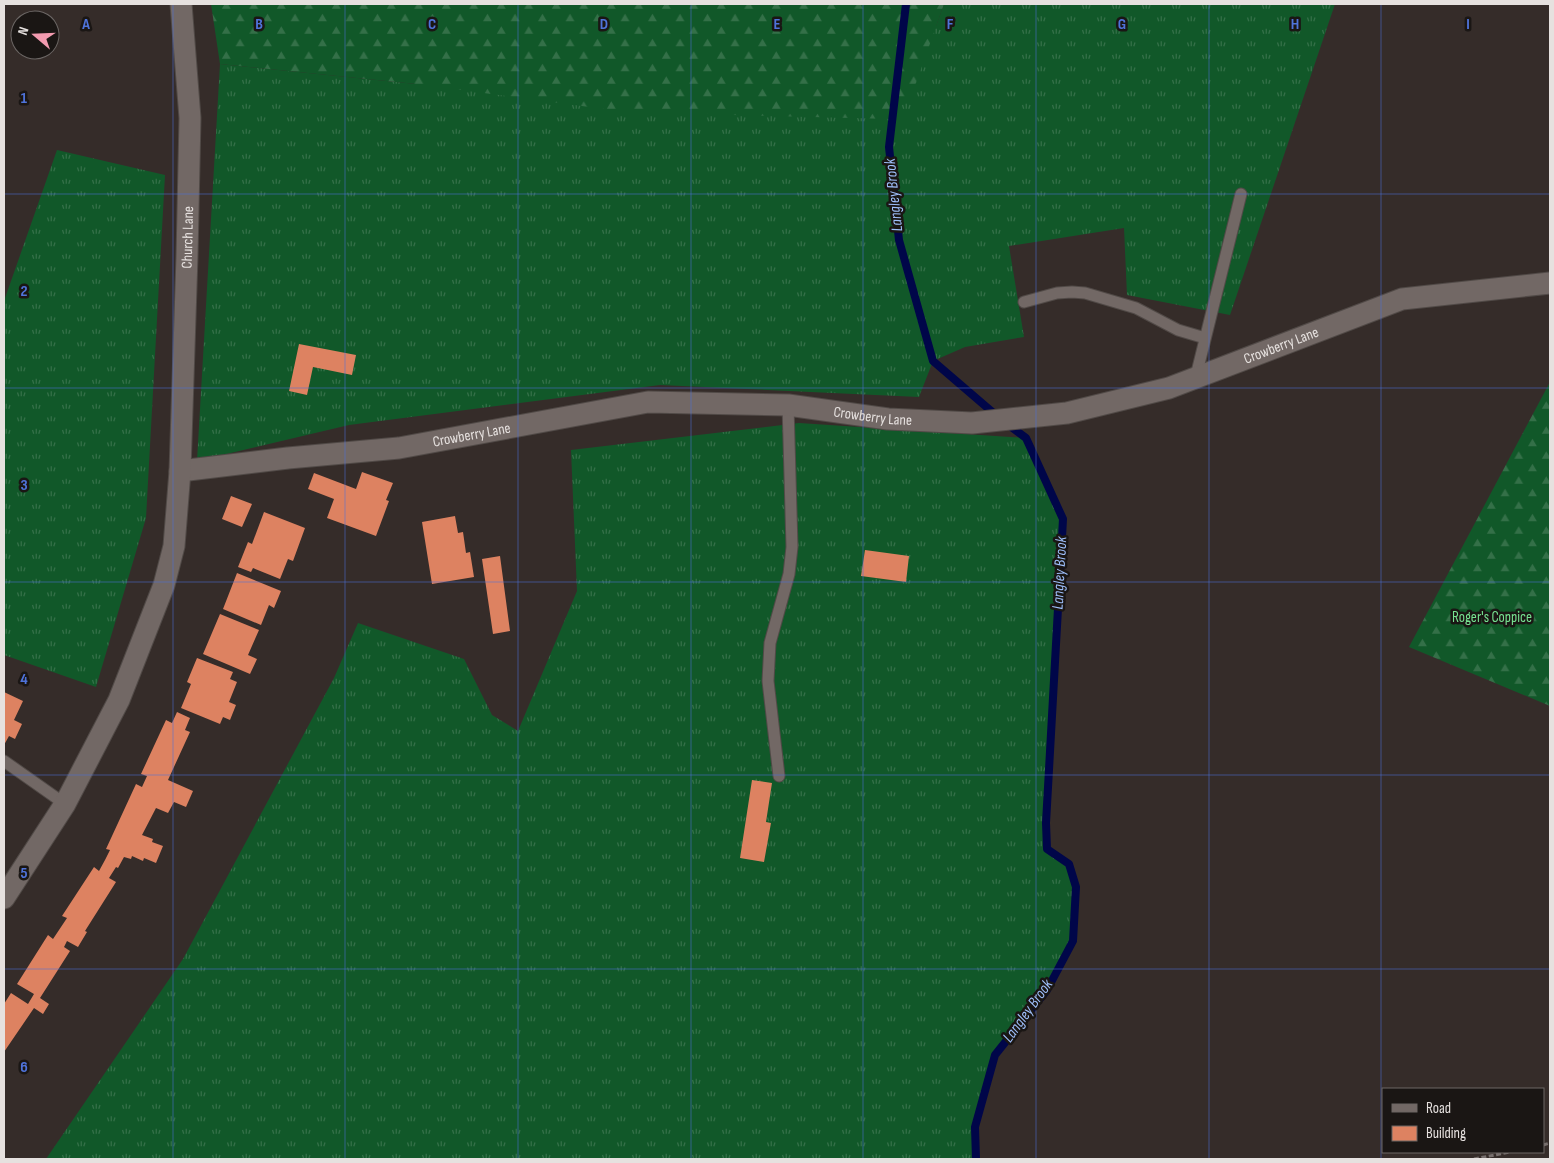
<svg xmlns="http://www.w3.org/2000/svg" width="1554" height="1163" font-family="'Sofia Sans Condensed',sans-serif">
<defs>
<pattern id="grass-tufts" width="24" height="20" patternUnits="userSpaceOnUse" patternTransform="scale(1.25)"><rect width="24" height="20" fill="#115829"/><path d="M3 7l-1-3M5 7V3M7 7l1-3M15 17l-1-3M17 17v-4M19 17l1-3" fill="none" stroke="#347048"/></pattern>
<pattern id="forest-firs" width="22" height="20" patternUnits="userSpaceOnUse" patternTransform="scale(1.25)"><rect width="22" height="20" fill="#115829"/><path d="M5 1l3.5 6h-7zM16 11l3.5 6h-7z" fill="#347048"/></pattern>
</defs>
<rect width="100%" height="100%" fill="#352c29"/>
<path fill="url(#grass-tufts)" d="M944,4H1335L1230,315L1127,295L1124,228L1009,246L1024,337L965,347L933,361L919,397L660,385L349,425L197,461L220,64L416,84L936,26Z
M57,150L165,175L146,518L96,687L4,655V301Z
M799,423L1026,438L1063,519L1047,849L1069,864L1076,887L1073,941L1047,990L995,1055L975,1127L976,1159H46L183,959L334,678L358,623L464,659L492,715L518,731L577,591L571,450Z"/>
<path fill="url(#forest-firs)" d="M211,4H944L916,83L892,119L733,115L612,110L416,84L220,64Z
M1550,382V706L1409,647Z"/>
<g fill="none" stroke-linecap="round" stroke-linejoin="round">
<path stroke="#000649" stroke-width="8" d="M906,4L889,147L899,240L933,361L997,416
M976,1159L975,1127L995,1055L1047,990L1073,941L1076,887L1069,864L1047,849L1046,823L1063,519L1026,438L1006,423"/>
</g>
<path fill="#dd8261" d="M299,344L356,355L352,375L313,367L307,395L289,391Z
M362,472L393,483L386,500L389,501L376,536L327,518L334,499L308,489L314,473L356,489Z
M231,496L252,504L242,527L222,519Z
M264,512L305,528L293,561L288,559L280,579L253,568L251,572L238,567L248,542L252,544Z
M455,516L458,533L463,532L466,553L470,552L474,577L432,584L422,522Z
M865,550L909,556L906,582L861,576Z
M500,556L510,631L493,634L482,559Z
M237,573L281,591L274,608L269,605L261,625L223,609Z
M220,614L259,630L248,655L257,659L250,674L203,654Z
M197,658L233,672L230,679L237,682L229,702L236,705L230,720L223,717L220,724L181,708L191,684L187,682Z
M4,692L23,701L14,720L22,724L15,739L9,736L4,745Z
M177,712L190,718L185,730L190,732L168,780L193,791L186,807L174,802L168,813L156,808L142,835L153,839L152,842L163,846L156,863L144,858L143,861L132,856L131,859L124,857L118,868L116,867L109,878L116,882L85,931L87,932L78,947L67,941L64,947L70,951L40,998L49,1004L43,1014L34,1008L4,1052V1004L11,993L28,1004L34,994L17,984L48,935L53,939L67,918L62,916L94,867L99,871L105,860L110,850L106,849L136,784L142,787L147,776L141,774L166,720L172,723Z
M752,780L772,783L766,822L771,823L764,862L740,858Z"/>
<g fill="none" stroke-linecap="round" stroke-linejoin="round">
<defs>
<path id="lane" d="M1024,302L1057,293L1072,292L1085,293L1136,308L1178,330L1205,338
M1196,376L1241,194
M4,761L65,804
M779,776L768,681L770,643L789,574L792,547L788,405"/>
<g id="street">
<path id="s1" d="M180,471L288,458L399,448L648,402L788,405L888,419L972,423L1067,413L1169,388L1402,299L1550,283"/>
<path id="s2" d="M4,898L65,804L119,700L164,585L174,546L180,471L187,256L190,118L181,4"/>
</g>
</defs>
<use href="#lane" stroke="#514a47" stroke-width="13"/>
<use href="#street" stroke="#514a47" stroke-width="23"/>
<path stroke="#78706e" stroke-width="3" stroke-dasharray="5 2.5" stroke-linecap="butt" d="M1543,1145L1550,1143
M1474,1159L1510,1152"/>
<use href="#lane" stroke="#726865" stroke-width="11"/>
<use href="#street" stroke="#726865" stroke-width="21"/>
</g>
<path fill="none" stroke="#4f73da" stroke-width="1" stroke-opacity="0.55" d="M173,4V1159M345,4V1159M518,4V1159M691,4V1159M863,4V1159M1036,4V1159M1209,4V1159M1381,4V1159M4,194H1550M4,388H1550M4,582H1550M4,775H1550M4,969H1550"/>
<g text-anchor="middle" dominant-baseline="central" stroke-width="5" stroke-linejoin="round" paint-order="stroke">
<g font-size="15" fill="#e6e1df" stroke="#1a1614">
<text stroke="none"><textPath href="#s2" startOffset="702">Church Lane</textPath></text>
<text stroke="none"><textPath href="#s1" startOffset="1119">Crowberry Lane</textPath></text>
<text stroke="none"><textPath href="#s1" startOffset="699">Crowberry Lane</textPath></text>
<text stroke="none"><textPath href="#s1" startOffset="294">Crowberry Lane</textPath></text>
</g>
<g font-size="15" fill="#77e291" stroke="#1a1614">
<text x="1492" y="617">Roger's Coppice</text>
</g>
<g font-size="16" font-style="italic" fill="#9ebffa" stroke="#1a1614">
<text transform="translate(894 195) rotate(-96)">Langley Brook</text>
<text transform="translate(1060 573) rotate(-87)">Langley Brook</text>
<text transform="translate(1028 1011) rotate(-54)">Langley Brook</text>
</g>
</g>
<g font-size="16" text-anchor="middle" font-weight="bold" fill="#4f73da" stroke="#1a1614" stroke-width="5" stroke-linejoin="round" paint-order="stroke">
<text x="86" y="29">A</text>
<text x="259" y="29">B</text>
<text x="432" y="29">C</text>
<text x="604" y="29">D</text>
<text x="777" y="29">E</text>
<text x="950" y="29">F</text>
<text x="1122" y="29">G</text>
<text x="1295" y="29">H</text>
<text x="1468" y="29">I</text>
<text x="24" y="103">1</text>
<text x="24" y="296">2</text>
<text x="24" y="490">3</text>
<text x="24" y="684">4</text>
<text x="24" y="878">5</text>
<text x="24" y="1072">6</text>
</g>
<rect width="1554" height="1163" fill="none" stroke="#e6e1df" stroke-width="10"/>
<rect x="1382" y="1088" width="162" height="65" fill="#1a1614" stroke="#6c6765"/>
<rect x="1392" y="1104" width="25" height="8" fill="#726865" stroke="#6c6765"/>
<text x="1426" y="1113" font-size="15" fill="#e6e1df">Road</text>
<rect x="1392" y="1126" width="25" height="15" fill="#dd8261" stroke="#6c6765"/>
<text x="1426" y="1138" font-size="15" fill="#e6e1df">Building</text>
<g transform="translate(35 35) rotate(289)"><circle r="24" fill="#1a1614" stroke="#6c6765"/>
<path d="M0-4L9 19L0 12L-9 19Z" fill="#f29aaf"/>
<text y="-8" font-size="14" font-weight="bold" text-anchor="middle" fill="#e6e1df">N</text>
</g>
</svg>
